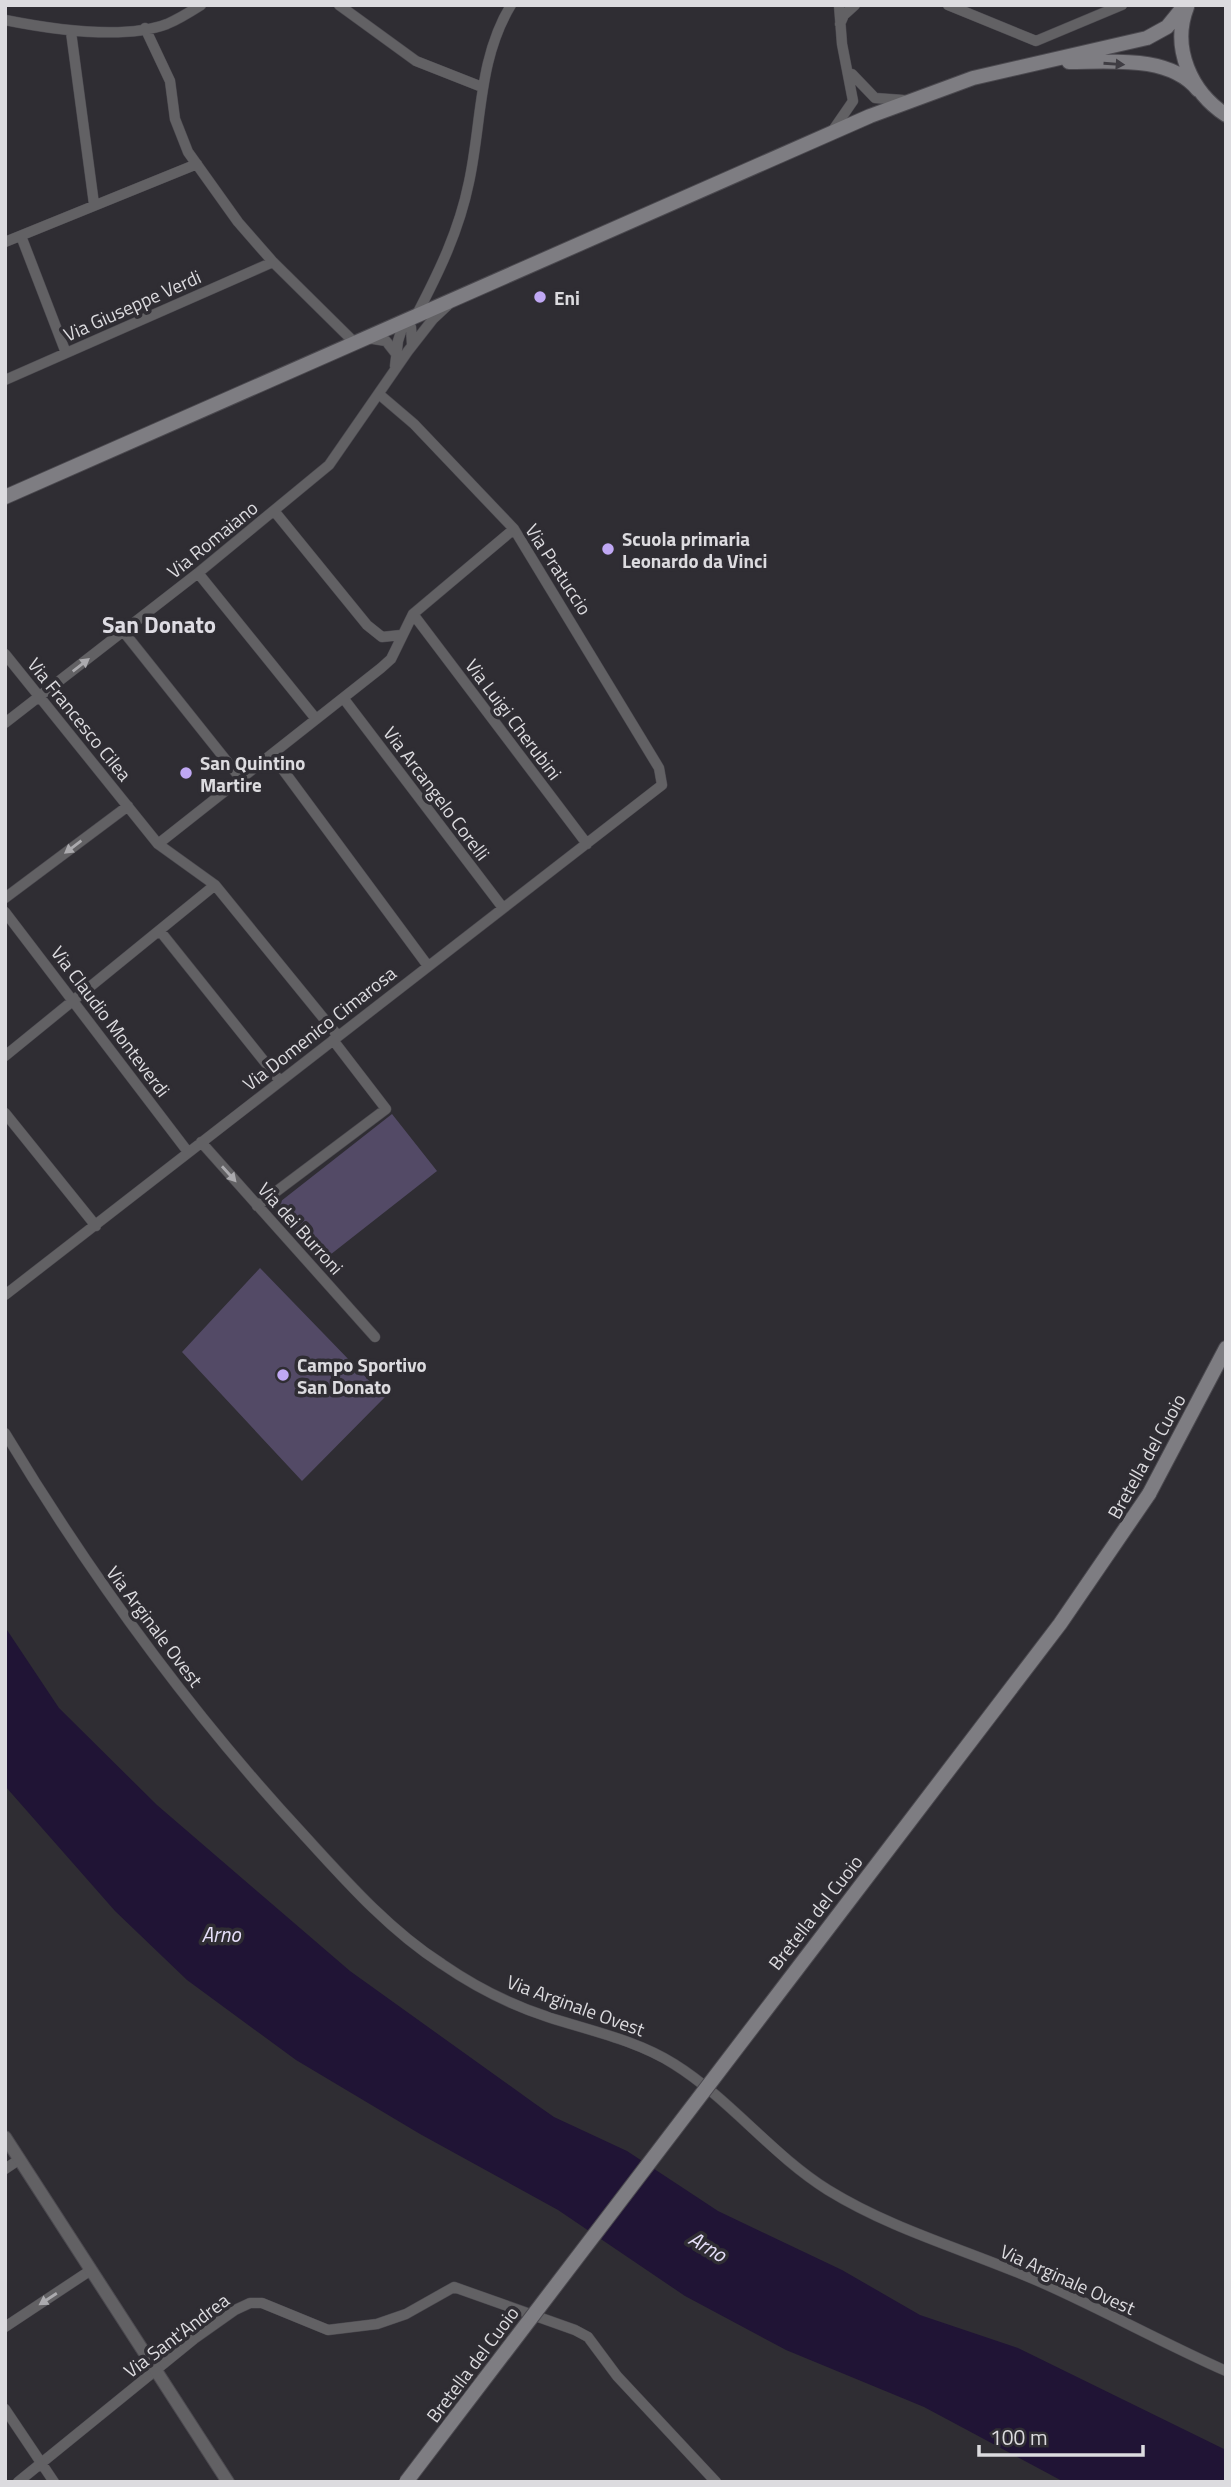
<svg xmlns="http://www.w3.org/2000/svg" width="1231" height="2487" font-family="'Titillium Web',sans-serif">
<rect width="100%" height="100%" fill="#2f2d33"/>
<path fill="#534a66" d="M392,1114L437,1171L321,1262L276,1205Z
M260,1268L385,1397L302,1481L182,1352Z"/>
<path fill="#201435" d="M5,1627L59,1708L157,1805L350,1971L534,2103L554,2117L627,2151L718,2211L842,2270L920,2315L1018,2348L1226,2450V2482H1064L924,2407L786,2350L685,2296L558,2210L420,2134L296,2060L187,1980L115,1911L5,1786Z"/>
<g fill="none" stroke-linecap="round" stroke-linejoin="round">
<defs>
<path id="minor" d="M339,5L416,61L482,87
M948,5L1036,41L1122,5
M5,20C50,29 124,40 167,24C179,19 190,12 201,5
M840,24L844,15L855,5
M145,28L170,81L175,119L188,152L238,222L273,262L355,343
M71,32L94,204
M852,74L875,98L903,100
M833,130L853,101L842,44L839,5
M21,236L66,353
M5,242L197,164
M416,316C439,272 459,231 469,182C482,122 478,59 511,5
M367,338L386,341L397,355
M395,366L398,341L404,322L411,327L412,345
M5,380L273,262
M275,512L367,625L382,637L401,635
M198,573L316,719
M413,614L587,844
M123,631L241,779
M5,654L158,844L215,885L338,1036
M344,699L503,908
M5,723L198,573L329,465L408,351L433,319L448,305
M272,755L428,966
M158,844L381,668L391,659L413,614L514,529
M5,898L128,806
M5,912L188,1152
M160,931L280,1081
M5,1056L215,885
M5,1113L96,1226
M201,1142L375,1337
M257,1206L386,1109L333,1040
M5,1295L662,785L659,768L514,529L414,424L380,395
M5,1433C91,1576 189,1711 303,1834C345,1880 389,1930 442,1964C474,1986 511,2005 548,2017C591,2031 636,2040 674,2064C730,2099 772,2155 828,2190C896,2232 974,2252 1047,2285C1107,2312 1165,2344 1226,2371
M5,2169L20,2159
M5,2327L91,2270
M5,2409L54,2482
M18,2482L194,2339L235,2310L250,2303H262L328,2330L377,2324L406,2314L454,2287L575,2330L588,2337L617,2376L716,2482"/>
<path id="tertiary" d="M5,2137L228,2482"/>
<path id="secondary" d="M1187,7C1171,48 1191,92 1226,115
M1069,62C1110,62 1170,55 1198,90
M5,497L870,116L973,78L1147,38L1167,27L1185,5
M1149,1494L1226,1348"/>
</defs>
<use href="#minor" stroke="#4b494f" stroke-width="11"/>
<use href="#tertiary" stroke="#4b494f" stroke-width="14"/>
<use href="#secondary" stroke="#4b494f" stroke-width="16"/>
<use href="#minor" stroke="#626164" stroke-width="10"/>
<use href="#tertiary" stroke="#626164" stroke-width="12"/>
<use href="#secondary" stroke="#7e7d82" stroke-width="14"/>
<defs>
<path id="secondary-bridge" d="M406,2482L1060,1624L1149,1494"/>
</defs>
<use href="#secondary-bridge" stroke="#4b494f" stroke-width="16" stroke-linecap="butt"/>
<use href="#secondary-bridge" stroke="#7e7d82" stroke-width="14"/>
</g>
<defs><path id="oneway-solid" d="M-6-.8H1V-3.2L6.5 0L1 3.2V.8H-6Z" transform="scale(1.75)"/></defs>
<use fill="#3f3d43" href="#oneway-solid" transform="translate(1114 64) rotate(4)"/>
<g fill="#abaaae">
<use href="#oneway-solid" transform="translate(81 665) rotate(-38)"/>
<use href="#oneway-solid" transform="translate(73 847) rotate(143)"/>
<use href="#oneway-solid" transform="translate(229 1174) rotate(48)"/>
<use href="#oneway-solid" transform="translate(48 2299) rotate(147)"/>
</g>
<g fill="#c0a8f4" stroke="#2f2d33" stroke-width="2.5">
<circle cx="540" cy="297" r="7"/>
<circle cx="608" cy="549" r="7"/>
<circle cx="186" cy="773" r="7"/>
<circle cx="283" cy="1375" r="7"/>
</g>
<g text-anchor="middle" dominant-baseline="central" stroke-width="7" stroke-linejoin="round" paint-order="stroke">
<g font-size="19" font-weight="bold" fill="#dcdbdf" stroke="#2f2d33" text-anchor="start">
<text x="554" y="297">Eni</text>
<text x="622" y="538">Scuola primaria<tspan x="622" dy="22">Leonardo da Vinci</tspan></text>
<text x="200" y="762">San Quintino<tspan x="200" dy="22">Martire</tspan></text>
<text x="297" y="1364">Campo Sportivo<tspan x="297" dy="22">San Donato</tspan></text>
</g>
<g font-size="19" fill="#dcdbdf" stroke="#2f2d33">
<text transform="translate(132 305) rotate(-24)">Via Giuseppe Verdi</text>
<text transform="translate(212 539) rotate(-39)">Via Romaiano</text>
<text transform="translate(559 569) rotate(57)">Via Pratuccio</text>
<text transform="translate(80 719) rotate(51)">Via Francesco Cilea</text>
<text transform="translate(514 719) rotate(53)">Via Luigi Cherubini</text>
<text transform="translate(437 793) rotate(53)">Via Arcangelo Corelli</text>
<text transform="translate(111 1021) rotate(53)">Via Claudio Monteverdi</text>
<text transform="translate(319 1028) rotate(-38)">Via Domenico Cimarosa</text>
<text transform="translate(301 1228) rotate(48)">Via dei Burroni</text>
<text transform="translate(1146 1456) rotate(-61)">Bretella del Cuoio</text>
<text transform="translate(155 1626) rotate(53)">Via Arginale Ovest</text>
<text transform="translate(815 1912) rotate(-52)">Bretella del Cuoio</text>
<text transform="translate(576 2005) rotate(20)">Via Arginale Ovest</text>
<text transform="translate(1068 2279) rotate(24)">Via Arginale Ovest</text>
<text transform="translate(176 2335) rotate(-37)">Via Sant'Andrea</text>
<text transform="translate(472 2364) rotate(-53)">Bretella del Cuoio</text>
</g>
<g font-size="21" font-style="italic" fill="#e6dffa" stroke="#2f2d33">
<text x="221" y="1934">Arno</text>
<text transform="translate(708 2246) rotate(31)">Arno</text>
</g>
<g font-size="23" font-weight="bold" fill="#dedce3" stroke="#2f2d33">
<text x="159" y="624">San Donato</text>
</g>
</g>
<rect width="1231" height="2487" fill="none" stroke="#dcdbdf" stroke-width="14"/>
<path d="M979 2445v10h164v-10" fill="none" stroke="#dcdbdf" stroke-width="3.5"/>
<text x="990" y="2445" font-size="21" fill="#dcdbdf" stroke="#2f2d33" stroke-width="5" paint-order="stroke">100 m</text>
</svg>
